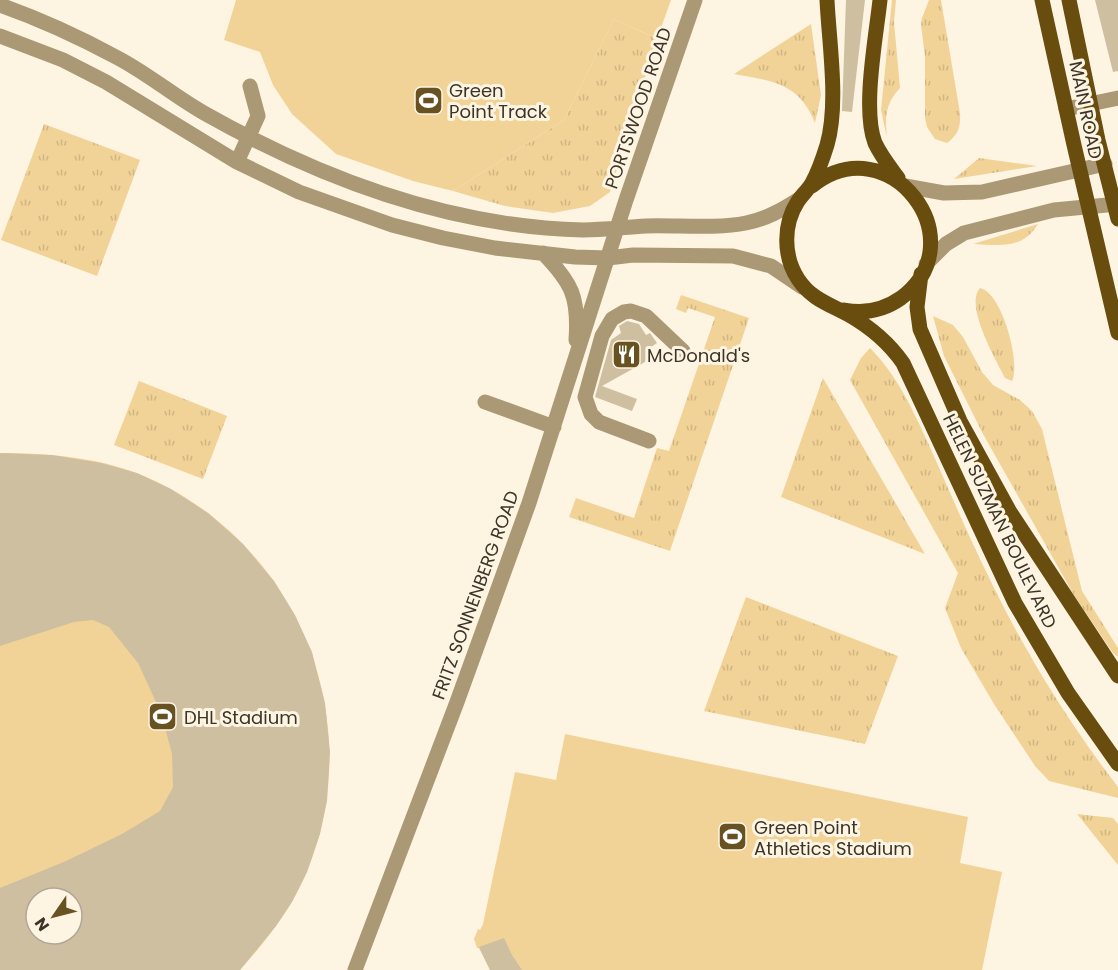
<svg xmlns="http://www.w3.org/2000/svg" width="1118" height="970" font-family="Poppins,sans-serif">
<defs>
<pattern id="grass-tufts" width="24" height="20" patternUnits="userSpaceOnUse" patternTransform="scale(1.5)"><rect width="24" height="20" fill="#f2d397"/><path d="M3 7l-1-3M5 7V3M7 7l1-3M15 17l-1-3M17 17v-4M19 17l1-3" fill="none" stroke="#d0b682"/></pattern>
</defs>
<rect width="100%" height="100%" fill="#fef4e2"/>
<path fill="url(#grass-tufts)" d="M892,0H896L894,22L900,88C885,104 885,117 887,138L881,110Z
M929,0H941L960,113C961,126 958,135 947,143L935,139L927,127L925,118V57L921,25L922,18Z
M614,19L657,39L610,192L590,206L553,213L505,206L453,191L564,120Z
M811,24L821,95L815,123C799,83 773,81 734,74Z
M44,124L140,160L97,276L1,240Z
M979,158L1037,166L954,179Z
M1038,224C1022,250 1000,245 973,244Z
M980,288C1002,292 1021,363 1012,381L1005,378C996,360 964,305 980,288Z
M681,295L749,318L670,551L569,517L576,498L634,518L657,448L669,451L715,317L688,308L686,313L676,309Z
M933,316L953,325L963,337L982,372L993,385L1020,400L1032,411L1042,429L1082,591L1118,648V657L1113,653L1075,597L983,434L944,356Z
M870,348C897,375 913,410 929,445C947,485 964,526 983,565C1020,644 1065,718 1118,787V798L1049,781L1035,766L994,704L961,648L945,608L958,573L850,380L861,358Z
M823,378L925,554L781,497Z
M139,381L227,416L203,479L114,445Z
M746,597L898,656L865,744L704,711Z
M1077,814L1113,818L1118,824V865Z"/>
<path fill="#f2d397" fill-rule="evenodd" d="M236,0H671L657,39L614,19L564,120L453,191L413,181L336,154L292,114L273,85L260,52L224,40Z
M0,453C46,453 96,457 139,474C293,536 370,714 308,869C293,907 267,940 240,970H0ZM36,898H72V934H36Z
M565,734L968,817L960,863L1002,872L982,970H490L479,948H477L474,939L478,929L480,930L483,924L515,772L556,780Z"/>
<path fill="#cebfa1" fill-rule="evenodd" d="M846,0H865L852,112L842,111Z
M1095,0H1118V71L1113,72Z
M627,321L639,324L646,335L650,333L657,343L651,347L645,362L602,386L637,399L632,411L595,397L611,340L621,333L619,326Z
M0,453L52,455L101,463L137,473L171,489L208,513L243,544L274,581L295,615L312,652L325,703L330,752L327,801L320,834L307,872L292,902L276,926L240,970H0V888L66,861L122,834L160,811L173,787L172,754L161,713L138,663L109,627L93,620L74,622L0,646ZM36,898H72V934H36Z
M504,938L512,955L522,970H490L479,947Z"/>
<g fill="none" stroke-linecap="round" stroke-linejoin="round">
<path stroke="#ab9874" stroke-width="15" d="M0,5C40,19 79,37 116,57C147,73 174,96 204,113C319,178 450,227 583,230C604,230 625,227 646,226C677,225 716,229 746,223C766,219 782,210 799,199
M0,36L63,60L106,82L237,162L299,192L392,225L443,238L495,248L575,257L608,258L633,255L733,256L771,266L802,287
M1066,109L1118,98
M237,162L258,116L250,86
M905,186L944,193L982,192L1105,164
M543,253C572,283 579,297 576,340
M926,264L946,244L964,233L1054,210L1118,204
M485,402L554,427
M649,441L599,422L591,414L585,397L602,336L612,319L624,312L631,311L646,316L683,351
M355,970L457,702L529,503L626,200L695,0"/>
<path stroke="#684d0f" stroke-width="15" d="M827,0C829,43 839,104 827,145C823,158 818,172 812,183C808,190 802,195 798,201C783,224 783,256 798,279C811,299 829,304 849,315C870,327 889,343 903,363L1015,603L1068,693L1118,764
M880,0C876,37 862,110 875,143C881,156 890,167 898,178
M1042,0L1074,145L1118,333
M1069,0L1098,140L1118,219
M812,186C889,124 978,241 901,298C884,310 864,314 844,310
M921,274L917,307L920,329L960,421L1010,512L1118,676"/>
</g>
<defs>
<symbol id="stadium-square" viewBox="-11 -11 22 22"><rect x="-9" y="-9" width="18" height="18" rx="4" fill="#695222" stroke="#fef4e2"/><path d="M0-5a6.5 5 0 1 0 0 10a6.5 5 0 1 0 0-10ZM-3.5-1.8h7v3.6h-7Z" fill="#fff"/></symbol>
<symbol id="restaurant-square" viewBox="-11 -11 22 22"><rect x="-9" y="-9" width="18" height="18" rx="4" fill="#695222" stroke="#fef4e2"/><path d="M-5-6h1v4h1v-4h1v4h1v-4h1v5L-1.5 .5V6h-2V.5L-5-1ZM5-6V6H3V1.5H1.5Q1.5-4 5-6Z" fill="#fff"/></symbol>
</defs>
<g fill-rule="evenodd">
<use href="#stadium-square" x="412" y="84" width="33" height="33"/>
<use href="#restaurant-square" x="610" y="338" width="33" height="33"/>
<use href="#stadium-square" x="146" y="700" width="33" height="33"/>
<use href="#stadium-square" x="716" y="820" width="33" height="33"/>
</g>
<g text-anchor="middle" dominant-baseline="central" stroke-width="6" stroke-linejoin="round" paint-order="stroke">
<g font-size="18" fill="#3b3428" stroke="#fef4e2" text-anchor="start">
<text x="449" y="90">Green<tspan x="449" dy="21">Point Track</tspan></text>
<text x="647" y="355">McDonald's</text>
<text x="184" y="717">DHL Stadium</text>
<text x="754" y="827">Green Point<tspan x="754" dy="21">Athletics Stadium</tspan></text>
</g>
<g font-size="18" fill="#3b3428" stroke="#fef4e2">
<text transform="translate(638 108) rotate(-71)">PORTSWOOD ROAD</text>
<text transform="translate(1086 110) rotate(78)">MAIN ROAD</text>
<text transform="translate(1000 521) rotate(64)">HELEN SUZMAN BOULEVARD</text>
<text transform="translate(475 595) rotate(-70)">FRITZ SONNENBERG ROAD</text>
</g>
</g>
<g transform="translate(54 916) rotate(235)"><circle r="28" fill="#fef4e2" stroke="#b0a798" stroke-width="1.5"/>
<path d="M0-4.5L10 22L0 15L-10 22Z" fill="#695222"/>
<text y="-9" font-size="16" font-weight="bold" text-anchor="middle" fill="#3b3428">N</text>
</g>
</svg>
